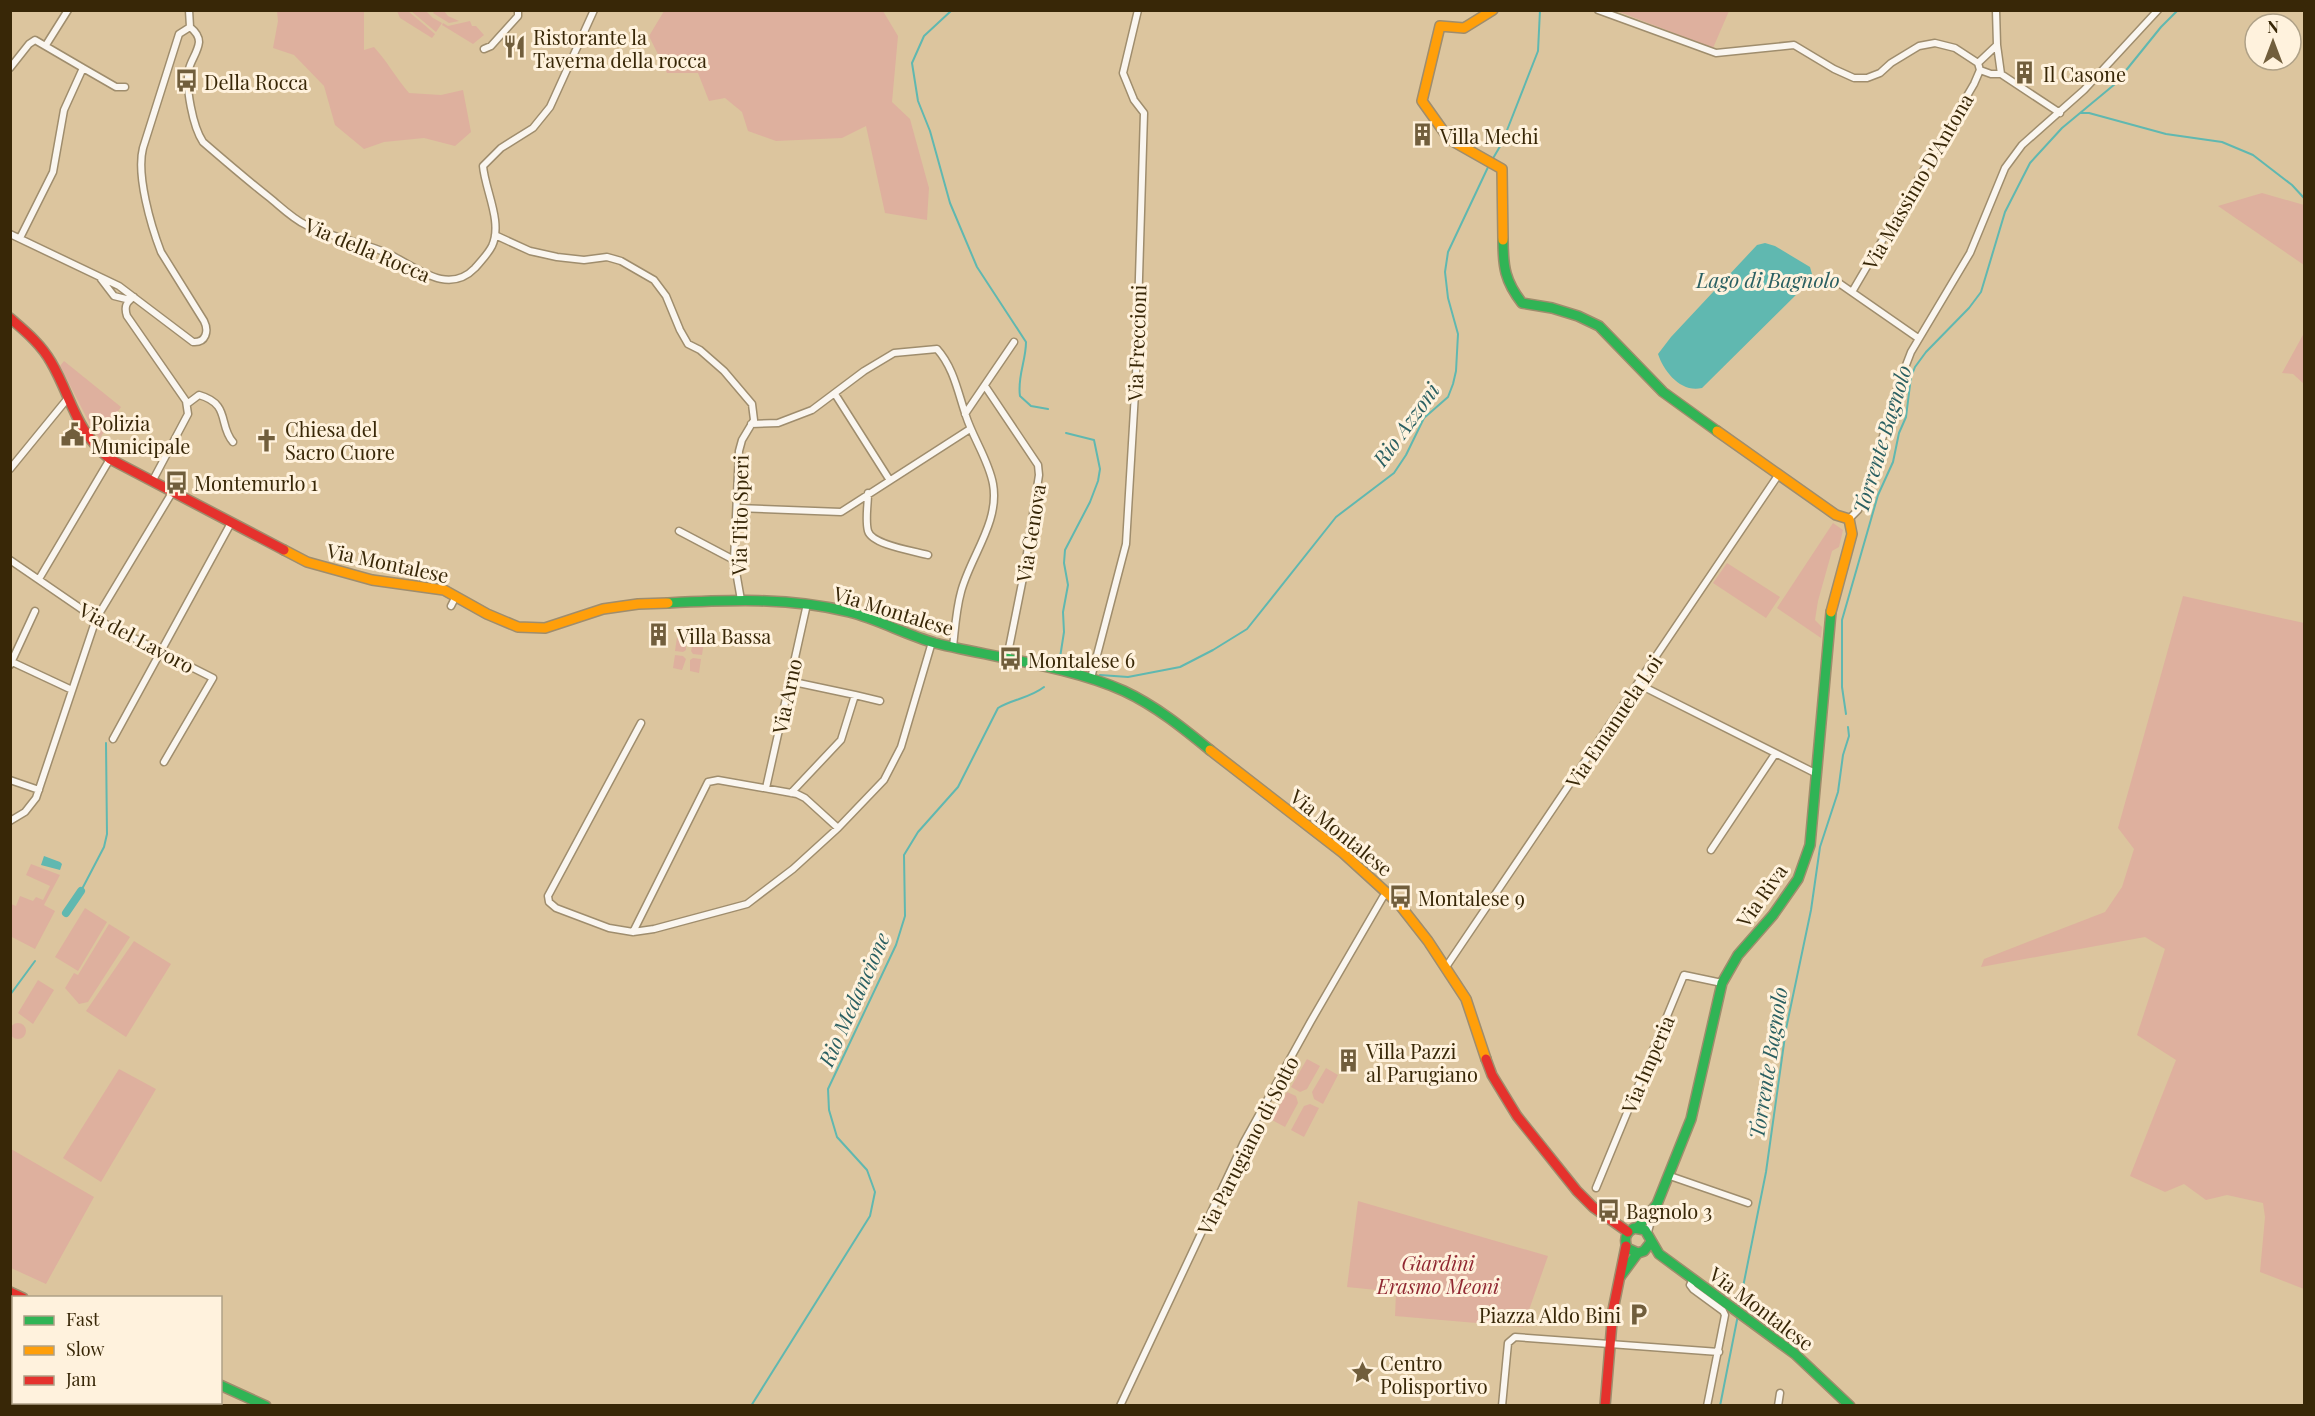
<svg xmlns="http://www.w3.org/2000/svg" width="2315" height="1416" font-family="'Playfair Display',serif">
<rect width="100%" height="100%" fill="#dcc59e"/>
<path fill="#deb09e" d="M277,11H364V50L374,47C387,61 396,78 409,93L441,95L463,90L471,132L455,146L424,138L384,142L364,149L335,125L324,86L294,55L273,48L278,21Z
M397,11H408L435,34L432,38L400,18Z
M411,11H426L433,18L442,23L436,32Z
M435,11H444L448,16L459,21L449,23L433,13Z
M664,11H883L898,36L892,102L910,119L929,188L927,220L885,213L866,126L842,138L776,141L748,131L742,112L725,98L709,101L698,73H667L649,36Z
M1617,11H1729L1713,48Z
M470,21L472,26H476L484,35L473,44L442,25L443,23L448,26Z
M2262,193L2304,205V265L2218,206Z
M2304,333V384L2293,374L2282,373Z
M64,361L121,407L100,438L93,430L60,366Z
M1833,523L1843,530L1839,547L1832,551L1818,601L1815,620L1822,627L1821,638L1777,608Z
M1727,563L1780,597L1766,618L1713,583Z
M2183,596L2304,623V1289L2260,1272L2265,1217L2263,1203L2227,1195L2206,1200L2184,1184L2165,1192L2130,1176L2176,1060L2137,1035L2165,949L2145,937L1981,967L1984,959L2105,912L2122,887L2134,849L2118,828Z
M677,637L686,638V650L683,652L675,651Z
M694,639L704,641L702,655L693,654L691,651Z
M675,655L683,656L686,659L682,670L673,668Z
M693,658L701,659L699,673L690,671V660Z
M31,864L60,875L44,905L55,911L35,949L10,936L11,904L16,906L20,896L33,901L36,897L43,900L50,886L26,875Z
M85,908L107,922L78,971L55,957Z
M109,924L130,937L88,1002L79,1004L65,988L74,973L78,975Z
M134,941L171,964L126,1037L86,1011Z
M38,980L54,990L33,1024L18,1013Z
M10 1031a8 8 0 1 1 16 0a8 8 0 1 1-16 0Z
M1307,1059L1320,1066L1307,1089L1300,1092L1291,1087Z
M1326,1068L1338,1075L1323,1104L1314,1099L1312,1092Z
M119,1069L156,1089L101,1182L63,1158Z
M1287,1092L1296,1096L1298,1103L1285,1127L1272,1120Z
M1310,1104L1319,1108L1304,1137L1291,1130L1304,1106Z
M11,1149L94,1197L46,1284L11,1268Z
M1358,1201L1548,1256L1523,1327L1395,1316L1396,1292L1347,1287Z"/>
<path fill="#60b8b0" d="M1765,243L1775,246L1810,267L1812,274L1807,284L1702,388C1681,393 1664,372 1658,354L1671,337L1757,245Z
M44,856L60,862L62,864L60,870L41,865Z"/>
<g fill="none" stroke-linecap="round" stroke-linejoin="round">
<path stroke="#60b8b0" stroke-width="2" d="M952,10L924,36L912,63L918,101L930,131L950,203L977,267L1026,342C1026,361 1017,377 1020,396L1031,406L1048,409
M2080,113H2089L2166,134L2222,142L2253,155L2292,185L2304,198
M1492,160L1502,143L1538,51L1540,10
M1066,433L1094,440L1100,469L1098,481L1090,502L1065,550L1064,563L1068,585L1063,612L1064,632L1059,664L1084,672
M1100,675L1128,677L1180,667L1213,650L1247,629L1336,517L1394,473L1406,455L1424,418L1448,397L1453,384L1456,371L1458,334L1448,298L1445,272L1448,252L1489,165
M1846,714L1842,687V620L1878,495L1893,462L1899,433L1906,417L1911,377L1915,367L1926,352L1969,308L1981,292L2005,212L2030,163L2062,128L2115,84L2161,27L2178,10
M81,891L104,847L107,834L106,743
M10,995L35,961
M1739,1307L1766,1172L1786,1029L1811,910L1820,847L1838,792L1843,755L1849,736L1848,727
M751,1406L870,1216L875,1192L867,1170L837,1137L829,1110L828,1089L896,945L905,916L904,855L918,832L958,787L998,708C1013,699 1030,698 1044,687
M1720,1406L1738,1315"/>
<path stroke="#60b8b0" stroke-width="8" d="M66,913L81,891"/>
<defs>
<path id="street" d="M189,10L190,27
M1598,10L1716,53L1794,45L1834,69L1854,78H1867L1880,73L1891,63L1919,46L1935,43L1955,48L1978,63L1980,70L1991,74H2001L2060,113
M190,27C195,31 199,36 199,42C198,52 191,60 189,69C185,87 193,127 203,142C225,161 247,180 270,198C281,207 293,219 306,225C332,238 363,242 389,254C416,267 448,296 475,268C481,261 488,254 492,246C503,222 485,190 483,166L501,148L533,128L550,107L594,10
M46,45L68,10
M1997,45L2001,74
M484,49L491,46L518,16V10
M1978,63L1997,45L1996,10
M10,68L29,44L35,40L83,68L64,110L53,172L20,238
M83,68L116,87H125
M10,234L119,286L193,342C206,343 209,331 204,321L161,252C151,226 136,175 143,148L179,34L190,27
M495,235L530,251L557,257L584,260L607,257L621,261L654,280L666,296L680,330L688,344L700,350L724,371L752,404L754,420L742,440L739,451L734,560L741,600
M101,279L114,296L130,300
M1836,281L1918,338
M1852,292L1974,84L1980,70
M134,297C126,302 124,307 127,316L186,401L188,414L153,480
M985,386L1038,465L1039,475L1024,573L1007,658
M835,394L889,479
M187,404L199,395C231,404 218,425 233,442
M965,414L1014,342
M751,424L778,423L812,410L864,371L894,353L937,349C954,368 958,393 966,416C973,438 989,461 993,484C1000,522 970,557 961,592C956,610 955,629 953,647
M10,469L68,398
M868,493C868,505 865,520 868,531C872,545 914,551 928,555
M737,508L841,512L970,429
M1849,519L1858,510L1866,493L1898,386L1911,352L1970,253L2005,168L2022,145L2084,90L2158,10
M679,531L734,560
M10,560L96,619L213,678L164,762
M39,579L110,459
M451,606L456,596
M10,661L72,690
M10,665L35,611
M1091,678L1126,544L1136,376L1144,113L1134,100L1123,73L1138,10
M789,681L855,695L841,740L791,793
M1638,684L1817,774
M855,695L880,701
M641,723L548,896L549,902L556,908L609,928L633,932L654,929L747,904L793,869L838,828L884,780L901,747L932,642
M113,739L231,523
M10,780L39,790
M766,788L807,604
M10,821L25,812L36,798L96,619L173,491
M1711,850L1775,754
M633,932L708,782L718,780L797,794L805,798L838,828
M1446,967L1779,474
M1670,1176L1748,1203
M1596,1188L1684,975L1722,983
M1648,1232L1654,1210
M1693,1279L1690,1285L1693,1289L1723,1311L1725,1315L1707,1406
M1120,1406L1244,1142L1311,1021L1383,897L1388,893
M1502,1406L1508,1343L1515,1337L1719,1352
M1778,1406L1780,1393"/>
<path id="fast" d="M1503,240C1503,267 1505,281 1522,303L1552,308L1578,316L1599,326L1663,392L1717,431
M668,603C728,600 790,597 849,612C878,619 906,635 935,643C995,658 1069,666 1124,691C1156,706 1183,728 1210,750
M1638,1227L1657,1204L1691,1119L1722,983L1738,955L1773,915L1798,879L1810,845L1831,612
M1651,1242L1644,1251L1638,1253L1627,1248C1624,1239 1625,1233 1634,1228L1645,1230L1659,1254L1795,1354L1850,1406
M1620,1277L1637,1254
M220,1385L266,1406"/>
<path id="slow" d="M1493,10L1464,28L1440,26L1422,101L1449,139L1502,169L1503,240
M1717,431L1836,515L1849,519L1852,534L1831,612
M284,550L307,562L372,580L444,590L487,614L518,627L545,628L603,609L638,604L668,603
M1210,750L1343,853L1399,904L1428,941L1466,999L1486,1059"/>
<path id="jam" d="M10,318C25,331 41,344 51,362C72,398 75,431 110,459L284,550
M1486,1059L1492,1075L1517,1116L1577,1191L1593,1207L1628,1232
M10,1292L23,1298
M1605,1406L1613,1310L1626,1246"/>
</defs>
<use href="#street" stroke="#9f8d6d" stroke-width="9"/>
<use href="#fast" stroke="#9f8d6d" stroke-width="12"/>
<use href="#slow" stroke="#9f8d6d" stroke-width="12"/>
<use href="#jam" stroke="#9f8d6d" stroke-width="12"/>
<use href="#street" stroke="#faf6f0" stroke-width="6"/>
<use href="#fast" stroke="#30b455" stroke-width="9"/>
<use href="#slow" stroke="#ff9f0a" stroke-width="9"/>
<use href="#jam" stroke="#e5322d" stroke-width="9"/>
</g>
<defs>
<symbol id="restaurant-bare" viewBox="-9 -9 18 18"><path d="M-5-6h1v4h1v-4h1v4h1v-4h1v5L-1.5 .5V6h-2V.5L-5-1ZM5-6V6H3V1.5H1.5Q1.5-4 5-6Z" fill="#715e3c" stroke="#fff2dd" stroke-width="2.5" paint-order="stroke"/></symbol>
<symbol id="building-bare" viewBox="-9 -9 18 18"><path d="M-4-6H4V6H1V3H-1V6H-4ZM-2.5-4.3h1.7v1.8h-1.7ZM.8-4.3h1.7v1.8H.8ZM-2.5-1h1.7V.8h-1.7ZM.8-1h1.7V.8H.8Z" fill="#715e3c" stroke="#fff2dd" stroke-width="2.5" paint-order="stroke"/></symbol>
<symbol id="bus-bare" viewBox="-9 -9 18 18"><path d="M-5-6H5V4H4V6H2V4H-2V6H-4V4H-5ZM-3.5-4V0h7V-4ZM-3.5 1.2v1.5H-2V1.2ZM2 1.2v1.5H3.5V1.2Z" fill="#715e3c" stroke="#fff2dd" stroke-width="2.5" paint-order="stroke"/></symbol>
<symbol id="civic-bare" viewBox="-9 -9 18 18"><path d="M-.6-6.5H3V-4.5H.6V-3L4-1V1h2V6H-6V1h2V-1L-.6-3ZM-1.2 2.5V6h2.4V2.5Z" fill="#715e3c" stroke="#fff2dd" stroke-width="2.5" paint-order="stroke"/></symbol>
<symbol id="church-bare" viewBox="-9 -9 18 18"><path d="M-1.2-6h2.4v3.5h3.3v2.4h-3.3V6h-2.4V-.1h-3.3v-2.4h3.3Z" fill="#715e3c" stroke="#fff2dd" stroke-width="2.5" paint-order="stroke"/></symbol>
<symbol id="parking-bare" viewBox="-9 -9 18 18"><path d="M-3.5-5.5H1a3.5 3.5 0 0 1 0 7H-1V5.5H-3.5ZM-1-3.4V-.6H.8a1.4 1.4 0 0 0 0-2.8Z" fill="#715e3c" stroke="#fff2dd" stroke-width="2.5" paint-order="stroke"/></symbol>
<symbol id="sight-bare" viewBox="-9 -9 18 18"><path d="M0-6L1.8-2.2L6-1.7L2.9 1.2L3.7 5.4L0 3.3L-3.7 5.4L-2.9 1.2L-6-1.7L-1.8-2.2Z" fill="#715e3c" stroke="#fff2dd" stroke-width="2.5" paint-order="stroke"/></symbol>
</defs>
<g fill-rule="evenodd">
<use href="#restaurant-bare" x="498" y="30" width="33" height="33"/>
<use href="#building-bare" x="2008" y="56" width="33" height="33"/>
<use href="#bus-bare" x="170" y="64" width="33" height="33"/>
<use href="#building-bare" x="1406" y="118" width="33" height="33"/>
<use href="#civic-bare" x="56" y="418" width="33" height="33"/>
<use href="#church-bare" x="250" y="424" width="33" height="33"/>
<use href="#bus-bare" x="160" y="466" width="33" height="33"/>
<use href="#building-bare" x="642" y="618" width="33" height="33"/>
<use href="#bus-bare" x="994" y="642" width="33" height="33"/>
<use href="#bus-bare" x="1384" y="880" width="33" height="33"/>
<use href="#building-bare" x="1332" y="1044" width="33" height="33"/>
<use href="#bus-bare" x="1592" y="1194" width="33" height="33"/>
<use href="#parking-bare" x="1622" y="1298" width="33" height="33"/>
<use href="#sight-bare" x="1346" y="1356" width="33" height="33"/>
</g>
<g text-anchor="middle" dominant-baseline="central" stroke-width="6" stroke-linejoin="round" paint-order="stroke">
<g font-size="20" fill="#382707" stroke="#fff2dd" text-anchor="start">
<text x="533" y="36">Ristorante la<tspan x="533" dy="23">Taverna della rocca</tspan></text>
<text x="2043" y="73">Il Casone</text>
<text x="204" y="81">Della Rocca</text>
<text x="1440" y="135">Villa Mechi</text>
<text x="91" y="422">Polizia<tspan x="91" dy="23">Municipale</tspan></text>
<text x="285" y="428">Chiesa del<tspan x="285" dy="23">Sacro Cuore</tspan></text>
<text x="194" y="482">Montemurlo 1</text>
<text x="677" y="635">Villa Bassa</text>
<text x="1028" y="659">Montalese 6</text>
<text x="1418" y="897">Montalese 9</text>
<text x="1366" y="1050">Villa Pazzi<tspan x="1366" dy="23">al Parugiano</tspan></text>
<text x="1626" y="1210">Bagnolo 3</text>
<text x="1621" y="1314" text-anchor="end">Piazza Aldo Bini</text>
<text x="1380" y="1362">Centro<tspan x="1380" dy="23">Polisportivo</tspan></text>
</g>
<g font-size="20" fill="#382707" stroke="#fff2dd">
<text transform="translate(1917 181) rotate(-60)">Via Massimo D'Antona</text>
<text transform="translate(368 249) rotate(23)">Via della Rocca</text>
<text transform="translate(1136 343) rotate(-88)">Via Freccioni</text>
<text transform="translate(739 515) rotate(-89)">Via Tito Speri</text>
<text transform="translate(1030 533) rotate(-81)">Via Genova</text>
<text transform="translate(388 562) rotate(12)">Via Montalese</text>
<text transform="translate(894 610) rotate(17)">Via Montalese</text>
<text transform="translate(137 637) rotate(28)">Via del Lavoro</text>
<text transform="translate(786 696) rotate(-78)">Via Arno</text>
<text transform="translate(1613 721) rotate(-56)">Via Emanuela Loi</text>
<text transform="translate(1342 832) rotate(39)">Via Montalese</text>
<text transform="translate(1761 895) rotate(-55)">Via Riva</text>
<text transform="translate(1647 1064) rotate(-67)">Via Imperia</text>
<text transform="translate(1247 1145) rotate(-63)">Via Parugiano di Sotto</text>
<text transform="translate(1762 1308) rotate(37)">Via Montalese</text>
</g>
<g font-size="20" font-style="italic" fill="#912832" stroke="#fff2dd">
<text x="1438" y="1262">Giardini<tspan x="1438" dy="23">Erasmo Meoni</tspan></text>
</g>
<g font-size="21" font-style="italic" fill="#2b6062" stroke="#fff2dd">
<text x="1768" y="279">Lago di Bagnolo</text>
<text transform="translate(1405 424) rotate(-54)">Rio Azzoni</text>
<text transform="translate(1881 439) rotate(-73)">Torrente Bagnolo</text>
<text transform="translate(853 999) rotate(-66)">Rio Medancione</text>
<text transform="translate(1767 1063) rotate(-81)">Torrente Bagnolo</text>
</g>
</g>
<rect width="2315" height="1416" fill="none" stroke="#382707" stroke-width="24"/>
<rect x="12" y="1296" width="210" height="108" fill="#fff2dd" stroke="#afa187" stroke-width="1.5"/>
<rect x="24" y="1316" width="30" height="9" fill="#30b455" stroke="#afa187" stroke-width="1.5"/>
<text x="66" y="1326" font-size="18" fill="#382707">Fast</text>
<rect x="24" y="1346" width="30" height="9" fill="#ff9f0a" stroke="#afa187" stroke-width="1.5"/>
<text x="66" y="1356" font-size="18" fill="#382707">Slow</text>
<rect x="24" y="1376" width="30" height="9" fill="#e5322d" stroke="#afa187" stroke-width="1.5"/>
<text x="66" y="1386" font-size="18" fill="#382707">Jam</text>
<g transform="translate(2273 42)"><circle r="28" fill="#fff2dd" stroke="#afa187" stroke-width="1.5"/>
<path d="M0-4.5L10 22L0 15L-10 22Z" fill="#715e3c"/>
<text y="-9" font-size="16" font-weight="bold" text-anchor="middle" fill="#382707">N</text>
</g>
</svg>
